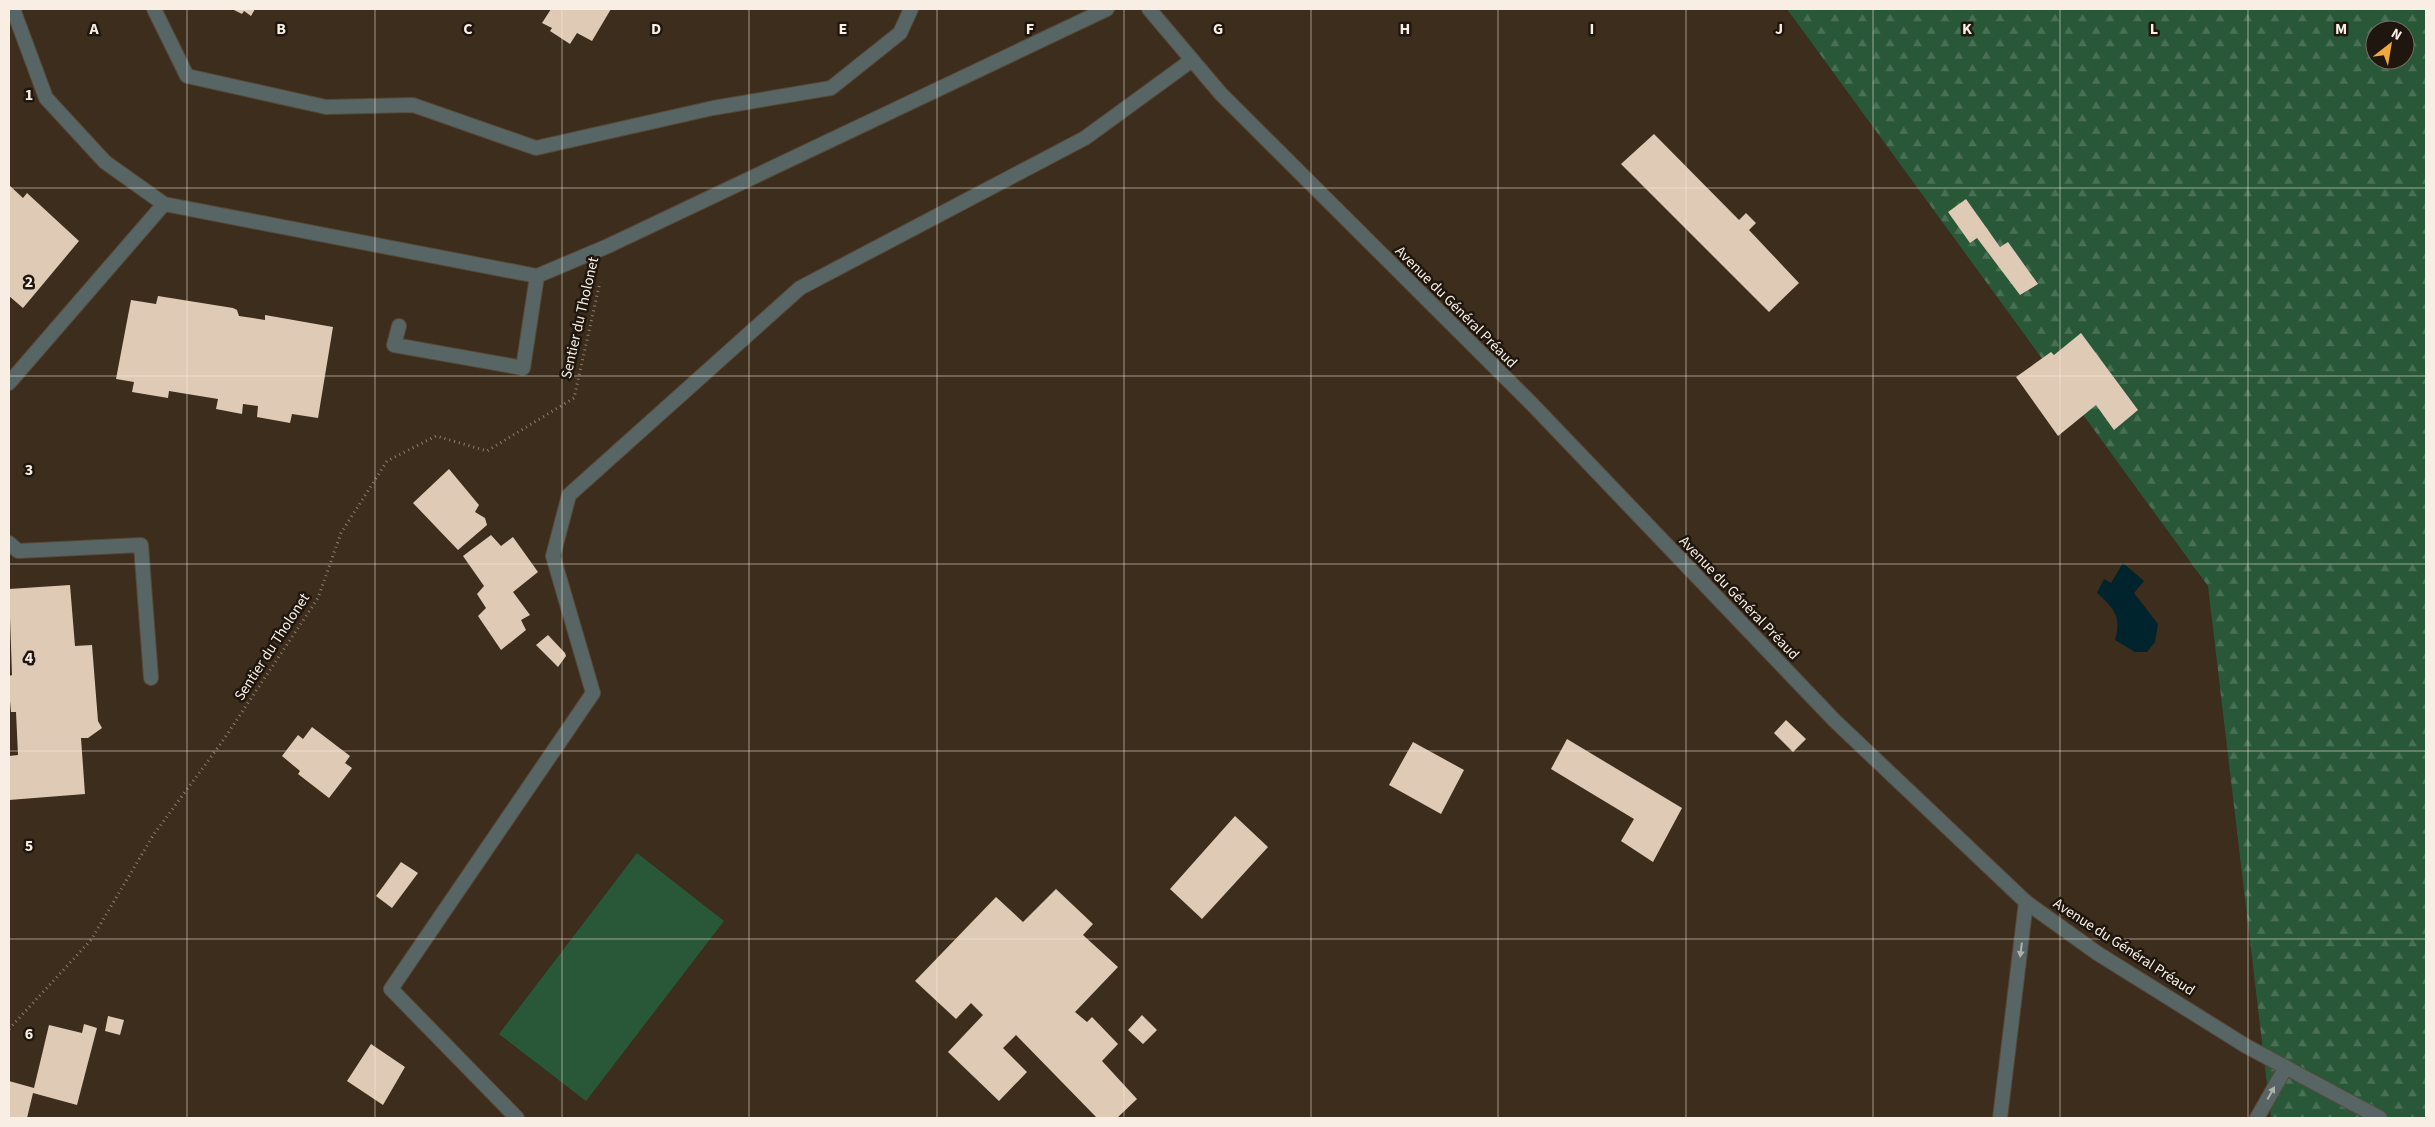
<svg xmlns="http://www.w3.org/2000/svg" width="2435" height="1127" font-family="'Source Sans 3',sans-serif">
<defs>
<pattern id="forest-firs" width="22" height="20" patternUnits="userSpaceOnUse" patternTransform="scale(1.25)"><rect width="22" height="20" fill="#295838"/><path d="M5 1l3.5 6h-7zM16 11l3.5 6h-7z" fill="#497055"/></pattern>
</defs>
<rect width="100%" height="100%" fill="#3d2d1c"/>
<path fill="url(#forest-firs)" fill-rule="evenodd" d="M1787,9H2426V1118H2271L2208,586ZM2375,30H2405V60H2375Z"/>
<path fill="#295838" d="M637,853L724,921L586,1101L499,1034Z"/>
<path fill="#00242d" d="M2123,563L2144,581L2134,593L2158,624L2155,642L2147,652H2135L2115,640C2122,617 2114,608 2097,593L2104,579L2111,583Z"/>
<path fill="#dfcab5" d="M232,9H255L251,16L244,11L242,14Z
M551,9H611L592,41L577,33L570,44L550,31L552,28L542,23Z
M1654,134L1739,220L1746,213L1756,223L1749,230L1799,283L1769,312L1621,164Z
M9,185L23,198L27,193L79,241L23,308L9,296Z
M1966,199L2000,247L2008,242L2038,284L2020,295L1977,238L1970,243L1948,212Z
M158,296L233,308L237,310L239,316L265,320V315L333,327L318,418L292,414L290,423L257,417L258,406L243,404L242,414L216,409L218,399L169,391L168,398L132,392L134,382L116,379L131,300L156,304Z
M2081,333L2138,410L2114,430L2096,405L2058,436L2016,377L2051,352L2054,355Z
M449,469L479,505L475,512L485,518L487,525L458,550L413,503Z
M491,535L501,546L513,537L538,572L513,592L530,615L521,620L526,630L501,650L478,616L486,608L477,594L484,586L463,556Z
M70,585L75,646L92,645L98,721L102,728L88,738H81L85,794L9,800V756L18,755L16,712H11L9,690V676L12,675L9,589Z
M548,635L565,653L566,656L558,667L536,645Z
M1786,720L1806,739L1793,752L1774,733Z
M312,727L350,756L345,763L352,768L329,798L298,774L300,771L282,756L298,735L303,739Z
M1567,739L1682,808L1653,862L1621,841L1634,819L1551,769Z
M1413,742L1464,770L1441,814L1389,785Z
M1235,816L1268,847L1202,919L1170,889Z
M401,862L418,873L392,908L376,896Z
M1056,889L1093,924L1083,935L1118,967L1075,1012L1087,1022L1092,1017L1118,1044L1102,1061L1137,1099L1117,1118H1097L1016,1035L1003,1048L1027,1072L999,1101L948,1052L983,1015L971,1003L956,1019L915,981L996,897L1023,922Z
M1142,1015L1157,1030L1143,1044L1128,1030Z
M108,1016L124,1020L120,1035L105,1031Z
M84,1024L97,1028L77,1105L33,1093L27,1118H9V1081L34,1088L49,1025L82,1033Z
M371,1044L405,1067L383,1105L347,1081Z"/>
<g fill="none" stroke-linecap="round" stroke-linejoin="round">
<defs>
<path id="service" d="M154,9L187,76L326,107L413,105L536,148L713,108L831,88L900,33L911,9
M399,326L394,345L523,368L537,276L608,246L1107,9
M2000,1118L2026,902
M2257,1118L2286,1067"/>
<path id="minor" d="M13,9L46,98L105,162L164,204L537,276
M9,383L164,204
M9,543L18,551L141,545L151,678
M517,1118L391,989L593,693L553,556L569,495L800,288L1085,138L1192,60"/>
<path id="tertiary" d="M1149,9L1221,94L1531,403L1835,721L2026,902L2097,953L2246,1046L2380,1118"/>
</defs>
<use href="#service" stroke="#574838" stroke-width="16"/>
<use href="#minor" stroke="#574838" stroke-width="16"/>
<use href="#tertiary" stroke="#574838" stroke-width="16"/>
<path stroke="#8c7f70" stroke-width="3" stroke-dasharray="1 4" stroke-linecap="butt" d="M9,1029L91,940L154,834L222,742L318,598L341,533L387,461L436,436L487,451L574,398L600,282"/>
<use href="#service" stroke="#576565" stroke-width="14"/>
<use href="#minor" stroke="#576565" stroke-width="14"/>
<use href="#tertiary" stroke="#576565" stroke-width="14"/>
</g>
<defs><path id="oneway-solid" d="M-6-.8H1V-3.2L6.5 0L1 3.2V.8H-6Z" transform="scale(1.25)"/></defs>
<g fill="#b0b0aa">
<use href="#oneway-solid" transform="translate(2021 950) rotate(97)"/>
<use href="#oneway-solid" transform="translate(2271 1093) rotate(-61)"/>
</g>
<path fill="none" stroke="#f8eee3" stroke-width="1" stroke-opacity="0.55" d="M187,9V1118M375,9V1118M562,9V1118M749,9V1118M937,9V1118M1124,9V1118M1311,9V1118M1498,9V1118M1686,9V1118M1873,9V1118M2060,9V1118M2248,9V1118M9,188H2426M9,376H2426M9,564H2426M9,751H2426M9,939H2426"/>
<g text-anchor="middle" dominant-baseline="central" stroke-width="5" stroke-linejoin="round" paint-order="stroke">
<g font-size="15" fill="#f8eee3" stroke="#1f170f">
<text transform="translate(1456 307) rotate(45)">Avenue du Général Préaud</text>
<text transform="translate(580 318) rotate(-77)">Sentier du Tholonet</text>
<text transform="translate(1739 598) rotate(46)">Avenue du Général Préaud</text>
<text transform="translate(272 647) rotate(-57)">Sentier du Tholonet</text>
<text transform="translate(2124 947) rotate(33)">Avenue du Général Préaud</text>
</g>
</g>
<g font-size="16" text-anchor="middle" font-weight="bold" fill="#f8eee3" stroke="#1f170f" stroke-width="5" stroke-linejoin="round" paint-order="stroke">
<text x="94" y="34">A</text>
<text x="281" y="34">B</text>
<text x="468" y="34">C</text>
<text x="656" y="34">D</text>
<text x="843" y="34">E</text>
<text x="1030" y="34">F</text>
<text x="1218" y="34">G</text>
<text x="1405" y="34">H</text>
<text x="1592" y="34">I</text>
<text x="1779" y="34">J</text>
<text x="1967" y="34">K</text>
<text x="2154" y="34">L</text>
<text x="2341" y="34">M</text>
<text x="29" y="100">1</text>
<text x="29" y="287">2</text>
<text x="29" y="475">3</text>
<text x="29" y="663">4</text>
<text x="29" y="851">5</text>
<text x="29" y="1039">6</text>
</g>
<rect width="2435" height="1127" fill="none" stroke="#f8eee3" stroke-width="20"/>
<g transform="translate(2390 45) rotate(31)"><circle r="24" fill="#1f170f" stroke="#766d64"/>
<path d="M0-4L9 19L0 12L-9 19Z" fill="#eea83c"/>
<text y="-8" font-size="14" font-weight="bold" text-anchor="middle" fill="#f8eee3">N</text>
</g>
</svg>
